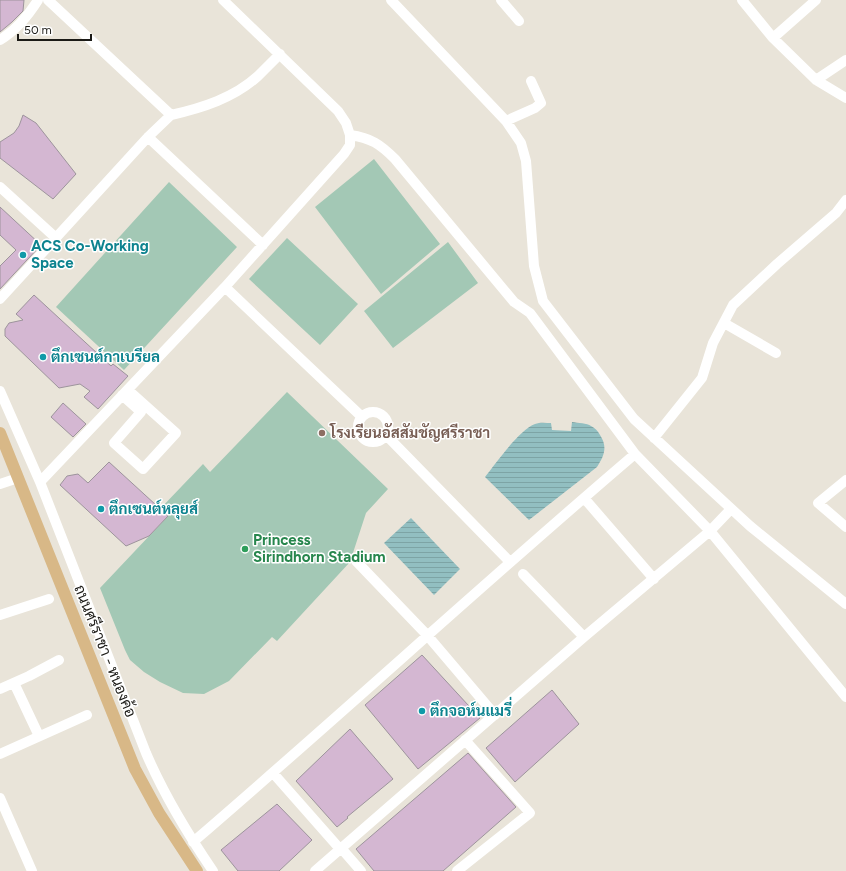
<svg xmlns="http://www.w3.org/2000/svg" width="846" height="871" font-family="Figtree,Sarabun,sans-serif">
<defs>
<pattern id="water-rules" width="6" height="5" patternUnits="userSpaceOnUse"><rect width="6" height="5" fill="#92bfc1"/><path d="M0 2.5h6" fill="none" stroke="#7da4a5"/></pattern>
</defs>
<rect width="100%" height="100%" fill="#e9e4d9"/>
<path fill="#a3c8b5" d="M374,159L440,244L381,294L315,207Z
M169,182L237,247L124,370L56,307Z
M287,238L358,304L320,345L249,279Z
M448,242L478,283L393,348L364,311Z
M287,392L388,489L366,513L350,562L277,641L272,637L229,681L204,694L183,693L160,682L144,672L130,660L125,650L100,588L168,516L160,509L203,464L210,472Z"/>
<path fill="url(#water-rules)" d="M572,422C578,423 587,423 591,426C595,428 598,431 600,435C608,447 604,456 597,467L529,520L485,477C496,463 520,429 535,424C540,422 546,423 551,423L552,430L571,431Z
M411,518L460,569L434,595L384,543Z"/>
<path fill="#d4b7d2" stroke="#9d949c" d="M0,0H24L23,11L12,22L0,32Z
M23,115L36,123L76,174L53,199L0,158V142L14,133L19,126Z
M0,207L41,245L0,289V266L16,250L0,235Z
M34,295L111,366L113,364L128,376L98,409L84,397L90,391L80,384L59,388L5,336V329L9,323L23,320L16,314Z
M63,403L86,424L73,437L51,417Z
M109,462L168,516L149,536L126,546L60,485L67,476L78,474L88,483Z
M422,655L480,718L418,769L365,705Z
M552,690L579,724L515,782L486,748Z
M350,729L393,779L347,817L348,818L337,827L296,781Z
M468,753L516,807L443,871H374L356,849Z
M277,804L312,840L279,871H238L221,850Z"/>
<g fill="none" stroke-linecap="round" stroke-linejoin="round">
<path stroke="#fff" stroke-width="10" d="M391,0L506,121L521,143L526,161L534,266L543,301L634,419L750,526L846,604
M501,0L519,21
M742,0L773,38L816,80L846,98
M773,38L816,0
M0,40C16,30 28,16 38,0
M816,80L846,60
M171,115C202,108 234,98 258,76C265,69 273,61 280,54
M506,121L535,108L541,103L531,81
M350,135C371,138 380,144 395,159L514,302L530,313L635,454L710,531L846,697
M148,137L263,245
M0,187L56,238
M225,287L362,417
M0,299L148,137L171,115L48,0
M724,323L776,353
M0,391L40,482L146,753C164,795 187,833 213,871
M122,395L141,412L114,443L143,469L176,433L128,390
M358 427a15 15 0 1 1 30 0a15 15 0 1 1-30 0Z
M386,435L510,562
M654,438L702,378L713,343L733,305L777,264L836,213L846,200
M846,480L818,503L846,527
M40,482L225,287L344,154L350,145V135L346,123L338,111L223,0
M0,484L18,478
M584,498L654,579
M356,561L427,635L495,715
M523,574L584,637
M0,615L49,599
M14,683L39,736
M0,689L29,676L59,660
M0,754L87,715
M273,773L340,849
M0,798L32,871
M193,842C342,714 486,581 635,454
M341,848L361,871
M315,871L584,637L710,531L731,509
M457,871L530,813L465,740"/>
<path stroke="#d8b887" stroke-width="12" d="M0,433L135,769L159,813L197,871"/>
</g>
<g fill="#0f9aa8" stroke="#fff" stroke-width="1.5">
<circle cx="23" cy="255" r="4"/>
<circle cx="43" cy="357" r="4"/>
<circle cx="101" cy="509" r="4"/>
<circle cx="422" cy="711" r="4"/>
</g>
<circle fill="#8d6e63" stroke="#fff" stroke-width="1.5" cx="322" cy="433" r="4"/>
<circle fill="#2e9e5b" stroke="#fff" stroke-width="1.5" cx="245" cy="549" r="4"/>
<g text-anchor="middle" dominant-baseline="central" stroke-width="3" stroke-linejoin="round" paint-order="stroke">
<g font-size="15" font-weight="bold" fill="#0d838f" stroke="#fff" text-anchor="start">
<text x="31" y="246">ACS Co-Working<tspan x="31" dy="17">Space</tspan></text>
<text x="51" y="357">ตึกเซนต์กาเบรียล</text>
<text x="109" y="509">ตึกเซนต์หลุยส์</text>
<text x="430" y="711">ตึกจอห์นแมรี่</text>
</g>
<g font-size="15" font-weight="bold" fill="#785e54" stroke="#fff" text-anchor="start">
<text x="330" y="433">โรงเรียนอัสสัมชัญศรีราชา</text>
</g>
<g font-size="15" font-weight="bold" fill="#27864d" stroke="#fff" text-anchor="start">
<text x="253" y="540">Princess<tspan x="253" dy="17">Sirindhorn Stadium</tspan></text>
</g>
<g font-size="15" fill="#1b1a16" stroke="#fff">
<text transform="translate(105 651) rotate(68)">ถนนศรีราชา - หนองค้อ</text>
</g>
</g>
<path d="M18 34v6h73v-6" fill="none" stroke="#1b1a16" stroke-width="2"/>
<text x="24" y="34" font-size="12" fill="#1b1a16" stroke="#ffffff" stroke-width="3" paint-order="stroke">50 m</text>
</svg>
